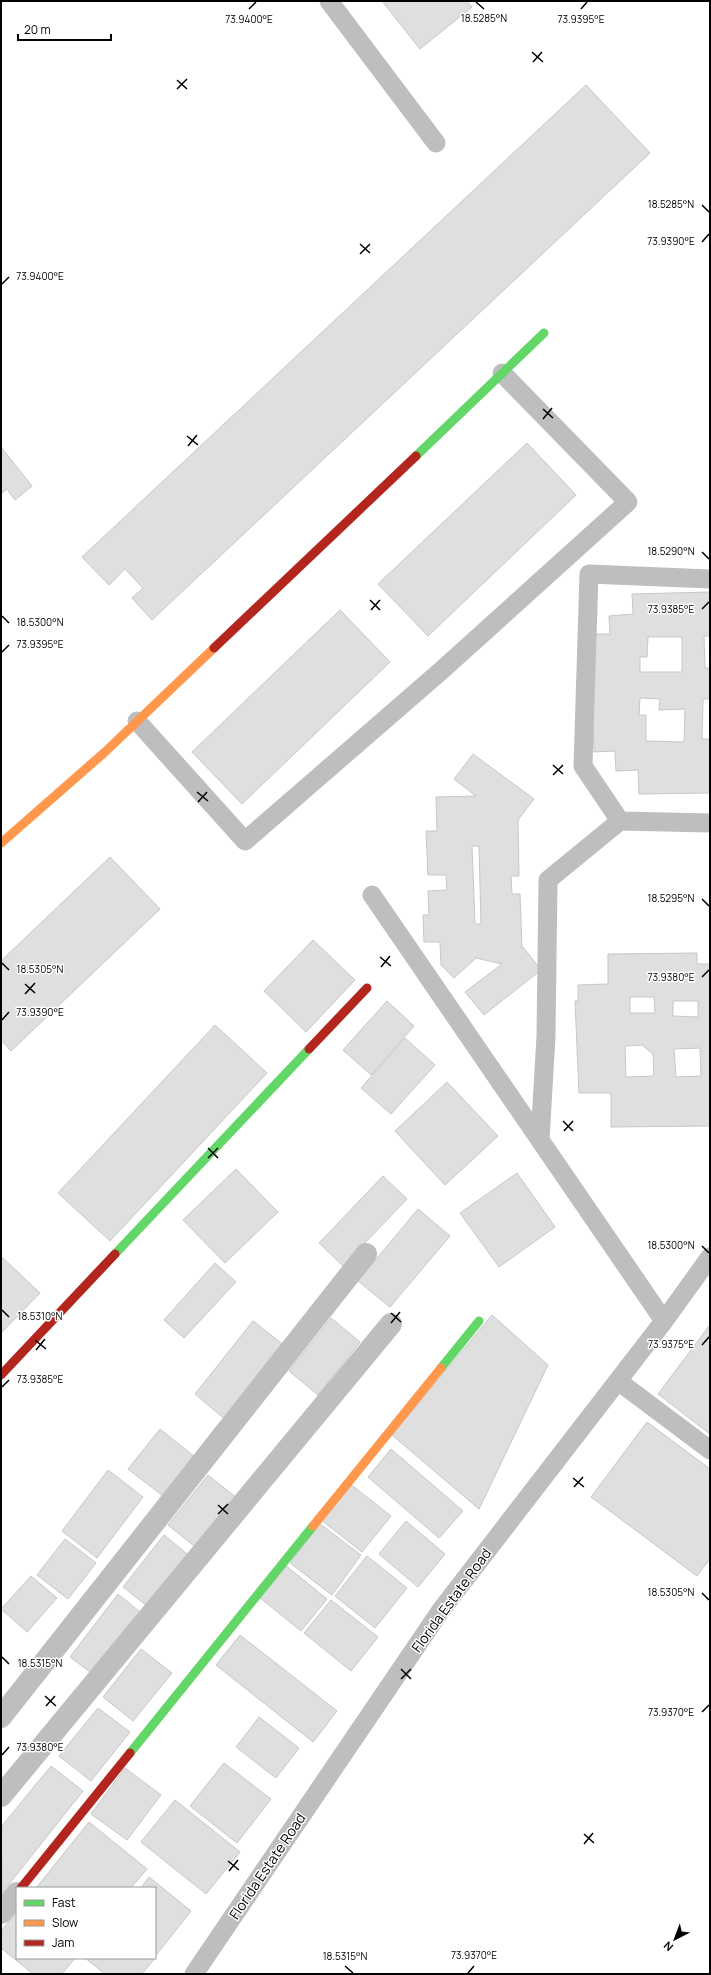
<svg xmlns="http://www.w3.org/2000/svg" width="711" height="1975" font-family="Manrope,sans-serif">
<rect width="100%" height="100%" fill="#fff"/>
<path fill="#dfdfdf" stroke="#c7c7c7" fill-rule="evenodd" d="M382,1H467L472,7L420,49Z
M586,85L650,153L152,620L132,598L143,588L125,569L109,585L82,557Z
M527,443L576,495L428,636L378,584Z
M1,447L32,486L15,500L7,489L1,494Z
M710,592V636H704L705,668H710V699H703L702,739H710V793L639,794L638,770L616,771L615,751L594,752L591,634H610L609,616L633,614L632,594ZM648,637H682V672H640V657H647ZM640,698L660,699L659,710L685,709L684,742L646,741V715H639Z
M340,610L390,662L242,804L192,752Z
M473,754L534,799L518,820L519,876H511L512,894H520L522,948L523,947L541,970L484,1015L465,992L502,964L476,958L454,978L441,965L440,942H424L423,915H429L428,891L447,890L446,875H428L426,831H437L436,797L476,796L454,779ZM472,846H479L481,924H475Z
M110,857L160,909L11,1051L1,1040V961Z
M313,940L355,980L306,1032L264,991Z
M697,953V964H710V1126L611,1127V1093H579L575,1001H578V985L608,984V954ZM630,997H654L655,1013H630ZM673,1001H698V1017L673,1016ZM642,1045L653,1054L654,1076L626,1077L625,1046ZM700,1048L701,1076L676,1077L674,1049Z
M387,1001L414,1026L371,1075L343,1050Z
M215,1025L267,1073L110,1241L58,1193Z
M405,1038L435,1065L391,1114L361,1088Z
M447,1082L498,1136L445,1185L395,1131Z
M236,1169L278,1212L225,1263L183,1220Z
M517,1173L555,1227L499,1267L460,1213Z
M383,1176L407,1199L343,1266L319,1243Z
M418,1209L450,1236L390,1307L358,1281Z
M1,1256L40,1293L1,1333Z
M215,1263L236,1282L184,1338L164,1320Z
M492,1315L548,1365L479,1509L392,1435Z
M331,1318L360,1342L318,1395L289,1371Z
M253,1321L285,1346L226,1420L195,1394Z
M709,1326L710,1327V1434L658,1394Z
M647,1422L710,1469V1559L697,1576L591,1497Z
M160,1429L195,1457L163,1496L128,1469Z
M391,1449L463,1511L439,1538L368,1477Z
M108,1470L143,1497L97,1558L62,1531Z
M208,1475L238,1499L198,1549L168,1525Z
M349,1483L391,1516L362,1552L320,1519Z
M406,1521L445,1554L418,1587L379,1554Z
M320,1524L361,1555L332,1595L290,1563Z
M164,1535L192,1558L151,1609L123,1587Z
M65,1539L96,1563L68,1599L37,1575Z
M367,1556L407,1588L375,1628L335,1596Z
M285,1565L327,1599L301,1631L259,1597Z
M31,1576L57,1598L27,1632L1,1609Z
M118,1594L145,1616L98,1678L70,1657Z
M331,1600L378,1637L351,1671L304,1633Z
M240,1635L337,1711L313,1742L216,1665Z
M141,1649L172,1673L133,1721L103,1697Z
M98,1708L130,1732L91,1781L59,1756Z
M259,1717L299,1748L276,1778L236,1747Z
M224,1763L271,1799L237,1843L190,1806Z
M51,1766L83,1791L2,1893L1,1827Z
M125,1768L161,1795L127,1840L91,1814Z
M175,1800L240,1852L206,1894L141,1842Z
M89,1822L147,1869L131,1888H36Z
M149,1877L191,1911L157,1954L155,1952V1888H141Z
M17,1911V1958H75L62,1974H33L1,1948V1931Z
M85,1958H155L142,1974H105Z"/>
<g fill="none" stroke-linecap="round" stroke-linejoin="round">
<path stroke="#bebebe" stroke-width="19" d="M329,1L436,143
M137,721L245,841L442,670L628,502L502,373
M620,821L583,766L589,574L710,579
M372,895L664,1321
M540,1140L546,1036L548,880L620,821L710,823
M618,1381L710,1450
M194,1974L441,1610L664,1321L710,1257"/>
<path stroke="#bebebe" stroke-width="22" d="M1,1717L366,1254
M1,1796L391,1324
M1,1913L17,1893"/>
<path stroke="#63d668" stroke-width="9" d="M416,456L544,333
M115,1254L309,1049
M441,1368L479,1321
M130,1753L313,1526"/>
<path stroke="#ff974d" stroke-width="9" d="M1,843L105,752L214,648
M313,1526L441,1368"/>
<path stroke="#b3261e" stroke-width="9" d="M214,648L416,456
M309,1049L367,988
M1,1375L115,1254
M21,1888L130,1753"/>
</g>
<path fill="none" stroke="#000" stroke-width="1.5" d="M476,2L484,9M249,9L256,2M581,9L587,2M532,52L543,62M533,62L542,52M177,80L187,89M177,89L187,79M702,205L709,212M702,242L709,234M360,244L370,253M360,254L370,244M2,284L9,277M543,409L553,418M543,419L552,408M187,436L198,445M188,446L197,435M702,552L709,559M370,600L380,610M702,609L709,602M371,610L380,600M2,616L9,623M2,652L9,645M553,765L563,774M553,775L563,765M197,792L208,801M198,802L207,792M702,899L709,906M380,957L391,966M2,963L9,970M381,967L390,956M702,977L709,970M25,984L35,993M25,994L35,983M2,1020L9,1012M563,1121L573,1131M564,1131L573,1121M208,1148L218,1158M208,1158L218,1148M702,1246L709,1253M2,1310L9,1317M391,1313L401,1322M391,1323L400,1312M35,1340L46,1349M702,1345L709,1337M36,1350L45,1339M2,1387L9,1380M573,1478L584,1487M574,1487L583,1477M218,1505L228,1514M218,1514L228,1504M702,1593L709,1600M2,1657L9,1664M401,1669L411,1679M401,1679L411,1669M45,1696L56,1706M46,1706L55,1696M702,1712L709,1705M2,1755L9,1747M584,1834L594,1843M584,1844L593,1833M228,1861L239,1870M229,1871L238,1860M345,1966L353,1973M468,1973L474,1966"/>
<g text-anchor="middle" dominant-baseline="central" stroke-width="3" stroke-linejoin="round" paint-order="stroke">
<g font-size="14" fill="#000" stroke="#fff">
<text transform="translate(451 1600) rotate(-54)">Florida Estate Road</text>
<text transform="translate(267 1866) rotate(-56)">Florida Estate Road</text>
</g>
</g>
<g font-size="10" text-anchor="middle" fill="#000" stroke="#fff" stroke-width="3" stroke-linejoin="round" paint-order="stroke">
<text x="484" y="22">18.5285°N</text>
<text x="249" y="23">73.9400°E</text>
<text x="581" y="23">73.9395°E</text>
<text x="671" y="208">18.5285°N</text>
<text x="671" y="245">73.9390°E</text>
<text x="40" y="280">73.9400°E</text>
<text x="671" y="555">18.5290°N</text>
<text x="671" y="613">73.9385°E</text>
<text x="40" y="626">18.5300°N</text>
<text x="40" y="648">73.9395°E</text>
<text x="671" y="902">18.5295°N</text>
<text x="40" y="973">18.5305°N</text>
<text x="671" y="981">73.9380°E</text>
<text x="40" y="1016">73.9390°E</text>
<text x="671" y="1249">18.5300°N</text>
<text x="40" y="1320">18.5310°N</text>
<text x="671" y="1348">73.9375°E</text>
<text x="40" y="1383">73.9385°E</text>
<text x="671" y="1596">18.5305°N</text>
<text x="40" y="1667">18.5315°N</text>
<text x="671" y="1716">73.9370°E</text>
<text x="40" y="1751">73.9380°E</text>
<text x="474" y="1959">73.9370°E</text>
<text x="345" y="1960">18.5315°N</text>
</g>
<rect width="711" height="1975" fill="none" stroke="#000000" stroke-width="4"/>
<rect x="16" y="1887" width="140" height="72" fill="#ffffff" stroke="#999999"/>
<rect x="24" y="1900" width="20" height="6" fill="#63d668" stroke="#999999"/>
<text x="52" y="1907" font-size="12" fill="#000000">Fast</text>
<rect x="24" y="1920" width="20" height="6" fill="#ff974d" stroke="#999999"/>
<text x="52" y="1927" font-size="12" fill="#000000">Slow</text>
<rect x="24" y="1940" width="20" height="6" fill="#b3261e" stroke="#999999"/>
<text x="52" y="1947" font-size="12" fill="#000000">Jam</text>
<g transform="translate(675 1939) rotate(222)" stroke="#ffffff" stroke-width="3" paint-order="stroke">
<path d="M0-3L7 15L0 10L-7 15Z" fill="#000000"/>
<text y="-6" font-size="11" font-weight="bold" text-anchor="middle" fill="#000000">N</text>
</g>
<path d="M18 34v6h93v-6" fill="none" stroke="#000000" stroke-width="2"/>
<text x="24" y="34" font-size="12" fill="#000000" stroke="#ffffff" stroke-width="3" paint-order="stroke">20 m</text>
</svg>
